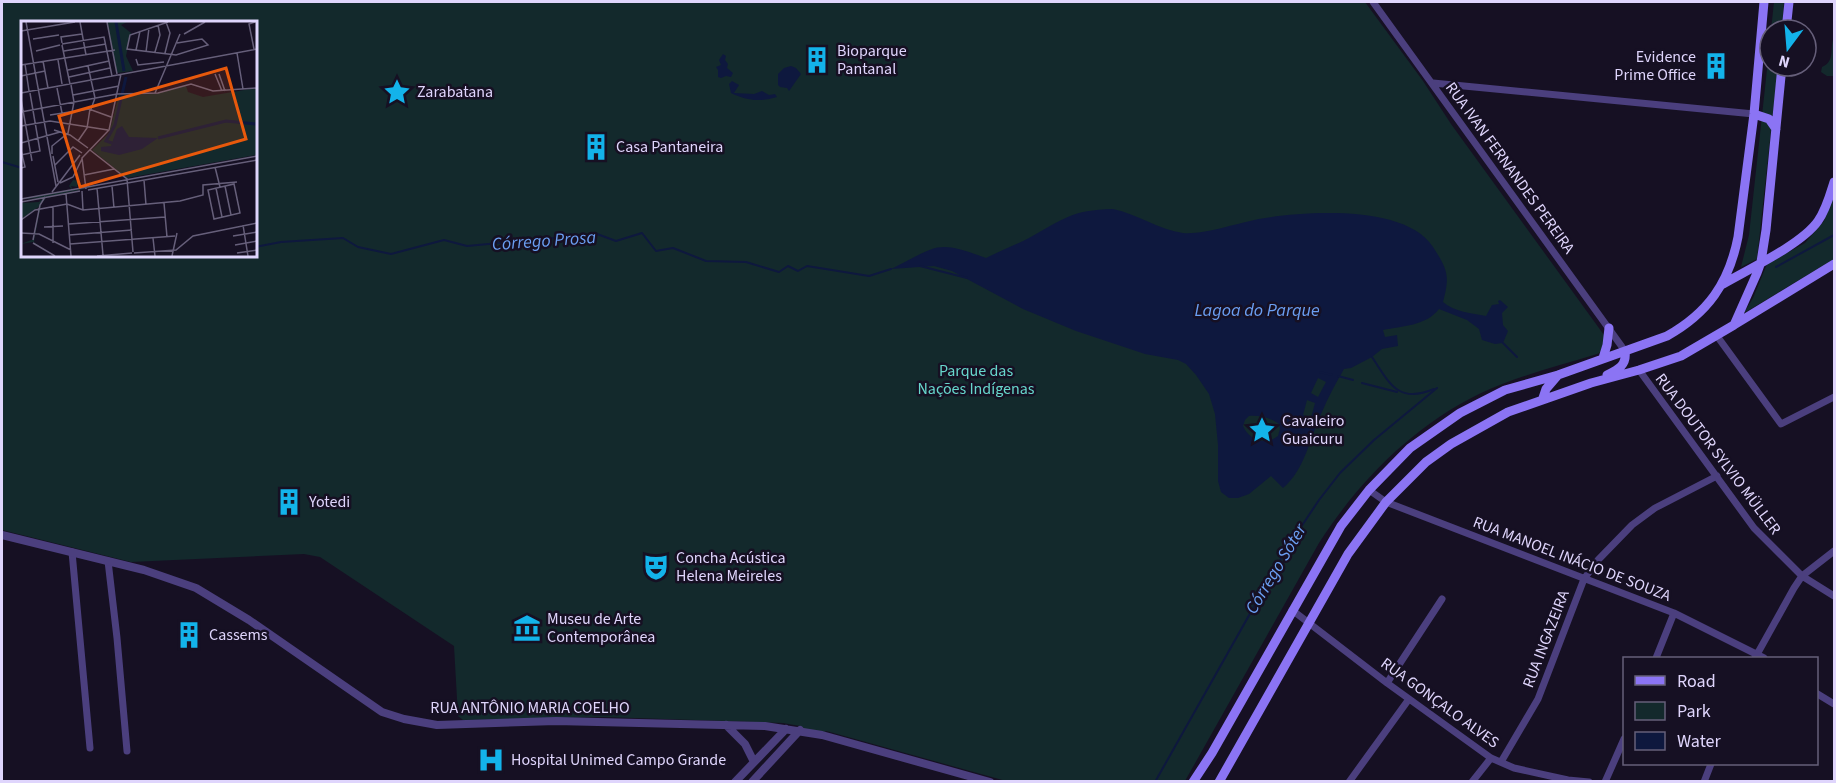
<svg xmlns="http://www.w3.org/2000/svg" width="1836" height="783" font-family="'Source Sans 3',sans-serif">
<rect width="100%" height="100%" fill="#161023"/>
<path fill="#13292c" fill-rule="evenodd" d="M2,2H1365L1423,81L1451,124L1604,335L1605,340L1601,352L1597,354C1558,366 1517,376 1479,394C1412,427 1359,481 1319,543L1185,781H1006L830,732L826,731L822,734L803,730L800,726L783,723L603,717L463,720L458,716L454,646L320,557L304,554L131,562L2,530ZM22,22H255V255H22Z
M1774,2H1784L1782,30H1771Z
M1834,37V76H1827L1821,72L1822,67C1836,61 1829,48 1834,37Z
M1770,42V66H1778L1757,259L1741,267L1749,235Z
M1834,196V259L1744,313L1753,298L1767,264L1805,243L1824,221Z"/>
<path fill="#0e183e" fill-rule="evenodd" d="M723,54L726,56L725,60L728,64L727,68L733,73L731,77L726,76L721,78L718,77V70L716,67L721,65L719,60Z
M791,66L796,68L801,74L789,91L787,88L780,87L778,85V74L784,68Z
M732,81L739,85L734,93L754,94L762,91L769,95L775,94L777,97C760,102 747,101 731,93L729,84Z
M1113,209C1137,214 1160,230 1183,233C1203,235 1238,223 1259,219C1303,211 1406,204 1433,247C1448,270 1450,276 1443,302C1454,312 1472,313 1486,316L1492,305L1499,304L1498,301L1500,300L1508,307L1502,313L1503,325L1508,331L1503,343L1495,344L1482,340L1479,329L1467,320L1439,309C1426,326 1402,326 1383,330L1385,337L1397,335L1398,346L1382,349L1372,357L1351,368L1344,369C1336,383 1328,397 1322,412C1310,437 1305,470 1283,488L1271,476L1249,494L1238,498H1229L1221,492L1218,481V445L1215,414L1209,394L1196,375L1186,364L1178,360L1145,354L1076,331L1023,309L952,271L934,266L891,269C937,247 934,238 986,258C1000,251 1015,245 1029,238C1064,219 1071,210 1113,209ZM1318,378L1326,382L1318,397L1311,393ZM1307,400L1315,403L1311,418L1303,415ZM1249,416C1259,415 1271,418 1279,424L1280,429L1278,436C1265,446 1249,440 1243,426L1245,420Z"/>
<g fill="none" stroke-linecap="round" stroke-linejoin="round">
<path stroke="#0e183e" stroke-width="2" d="M2,162L22,168
M255,247L281,242L343,238L358,247L391,254L444,240L467,246L597,234L616,241L642,233L656,251L673,248L706,261L746,262L779,272L788,266L798,271L807,266L869,276L891,269
M920,266L967,278
M1776,267L1834,235
M1503,343L1517,357
M1372,357C1390,384 1398,404 1434,389
M1320,372L1332,375
M1338,376L1353,380
M1362,383L1397,392
M1155,782L1287,548L1319,500L1340,473L1374,440L1437,388"/>
<path stroke="#4b3f7e" stroke-width="7" d="M1373,2L1625,351
M1433,83L1754,114
M1717,336L1781,424L1834,397
M1639,370L1754,528L1802,576L1834,596
M1369,490L1386,502L1674,613L1764,658
M72,552L90,748
M108,561L117,638L127,751
M1292,610L1387,683L1491,758L1514,768L1568,780L1589,782
M1656,658L1674,613
M1755,658L1794,588L1802,576L1834,551
M1387,683L1442,599
M1816,693L1834,704
M1501,762L1538,699L1584,579L1598,560L1632,525L1655,508L1717,476
M1349,782L1409,699
M1472,782L1491,758
M1605,782L1624,739
M1704,782L1711,764"/>
<path stroke="#4b3f7e" stroke-width="8" d="M2,535L144,570L196,588L249,620L382,712L404,719L437,725L556,721L765,726L822,735L990,782
M726,725L745,744L754,762
M735,782L786,729
M752,782L800,730"/>
<path stroke="#8b74f4" stroke-width="9" d="M1786,30L1789,2
M1754,114L1769,119L1776,129
M1723,284C1749,269 1802,244 1818,221C1826,210 1830,195 1834,182
M1734,325L1834,264
M1603,358L1607,345L1609,328
M1607,375C1619,369 1627,365 1625,351
M1543,398L1546,389L1558,375
M1193,782L1212,753L1341,526L1369,490L1410,448L1460,413L1505,390L1558,375L1667,336C1708,313 1729,283 1738,237L1754,114L1764,2
M1219,782L1348,554L1386,502L1426,462L1451,444L1508,412L1591,383L1639,370L1681,356L1734,325L1757,273L1761,262L1766,230L1782,66"/>
</g>
<defs>
<symbol id="building-bare" viewBox="-9 -9 18 18"><path d="M-4-6H4V6H1V3H-1V6H-4ZM-2.5-4.3h1.7v1.8h-1.7ZM.8-4.3h1.7v1.8H.8ZM-2.5-1h1.7V.8h-1.7ZM.8-1h1.7V.8H.8Z" fill="#13b3ea" stroke="#161023" stroke-width="2.5" paint-order="stroke"/></symbol>
<symbol id="sight-bare" viewBox="-9 -9 18 18"><path d="M0-6L1.8-2.2L6-1.7L2.9 1.2L3.7 5.4L0 3.3L-3.7 5.4L-2.9 1.2L-6-1.7L-1.8-2.2Z" fill="#13b3ea" stroke="#161023" stroke-width="2.5" paint-order="stroke"/></symbol>
<symbol id="theatre-bare" viewBox="-9 -9 18 18"><path d="M-5-5.5Q0-4 5-5.5V0Q5 5 0 6Q-5 5-5 0ZM-3.3-2.5H-1v1.5H-3.3ZM1-2.5H3.3v1.5H1ZM-2.8 1Q0 5.5 2.8 1Z" fill="#13b3ea" stroke="#161023" stroke-width="2.5" paint-order="stroke"/></symbol>
<symbol id="museum-bare" viewBox="-9 -9 18 18"><path d="M0-6L6-3V-2H-6V-3ZM-5-1h2V3h-2ZM-1-1h2V3h-2ZM3-1h2V3H3ZM-6 4H6V6H-6Z" fill="#13b3ea" stroke="#161023" stroke-width="2.5" paint-order="stroke"/></symbol>
<symbol id="hospital-bare" viewBox="-9 -9 18 18"><path d="M-5-5h3v3.5h4V-5h3V5h-3V1.5h-4V5h-3Z" fill="#13b3ea" stroke="#161023" stroke-width="2.5" paint-order="stroke"/></symbol>
</defs>
<g fill-rule="evenodd">
<use href="#building-bare" x="798" y="41" width="38" height="38"/>
<use href="#building-bare" x="1697" y="47" width="38" height="38"/>
<use href="#sight-bare" x="378" y="73" width="38" height="38"/>
<use href="#building-bare" x="577" y="128" width="38" height="38"/>
<use href="#sight-bare" x="1243" y="411" width="38" height="38"/>
<use href="#building-bare" x="270" y="483" width="38" height="38"/>
<use href="#theatre-bare" x="637" y="548" width="38" height="38"/>
<use href="#museum-bare" x="508" y="609" width="38" height="38"/>
<use href="#building-bare" x="170" y="616" width="38" height="38"/>
<use href="#hospital-bare" x="472" y="741" width="38" height="38"/>
</g>
<g text-anchor="middle" dominant-baseline="central" stroke-width="5" stroke-linejoin="round" paint-order="stroke">
<g font-size="16" fill="#dfd5fc" stroke="#161023" text-anchor="start">
<text x="837" y="51">Bioparque<tspan x="837" dy="18">Pantanal</tspan></text>
<text x="1696" y="57" text-anchor="end">Evidence<tspan x="1696" dy="18">Prime Office</tspan></text>
<text x="417" y="92">Zarabatana</text>
<text x="616" y="147">Casa Pantaneira</text>
<text x="1282" y="421">Cavaleiro<tspan x="1282" dy="18">Guaicuru</tspan></text>
<text x="309" y="502">Yotedi</text>
<text x="676" y="558">Concha Acústica<tspan x="676" dy="18">Helena Meireles</tspan></text>
<text x="547" y="619">Museu de Arte<tspan x="547" dy="18">Contemporânea</tspan></text>
<text x="209" y="635">Cassems</text>
<text x="511" y="760">Hospital Unimed Campo Grande</text>
</g>
<g font-size="16" fill="#dfd5fc" stroke="#161023">
<text transform="translate(1510 168) rotate(54)">RUA IVAN FERNANDES PEREIRA</text>
<text transform="translate(1718 454) rotate(53)">RUA DOUTOR SYLVIO MÜLLER</text>
<text transform="translate(1572 559) rotate(21)">RUA MANOEL INÁCIO DE SOUZA</text>
<text transform="translate(1546 639) rotate(-69)">RUA INGAZEIRA</text>
<text transform="translate(1440 703) rotate(36)">RUA GONÇALO ALVES</text>
<text x="530" y="708">RUA ANTÔNIO MARIA COELHO</text>
</g>
<g font-size="16" fill="#67d6cc" stroke="#161023">
<text x="976" y="371">Parque das<tspan x="976" dy="18">Nações Indígenas</tspan></text>
</g>
<g font-size="18" font-style="italic" fill="#6b9ff3" stroke="#161023">
<text transform="translate(544 241) rotate(-4)">Córrego Prosa</text>
<text x="1257" y="310">Lagoa do Parque</text>
<text transform="translate(1276 569) rotate(-59)">Córrego Sóter</text>
</g>
</g>
<g transform="translate(21 21)">
<rect width="236" height="236" fill="#161023"/>
<path d="M86,1H106L100,4L110,12L105,35L112,50L96,52ZM165,65L167,71L182,76L235,67V134L106,157L71,129L88,112L98,74L134,73ZM52,159L58,160L56,166L50,165L52,169L81,164L26,176L20,183L13,221L25,230L12,221L0,223L13,218L19,185L0,198V182L18,181L22,177L0,178L51,169L48,165Z" fill="#13292c"/>
<path d="M101,105L108,116L137,117L121,128L98,134L80,130V126L90,125L96,108Z" fill="#0e183e"/>
<path fill="none" stroke="#0e183e" stroke-width="3" d="M95,1L103,50M137,117L205,100L236,103M91,122L85,120L94,104L105,56"/>
<path fill="none" stroke="#665f7a" stroke-width="1.5" d="M5,1L35,165M59,1L65,34M86,1L96,53M147,1L109,14L106,28L155,34L187,24L181,18L156,22M0,10L54,1M163,13L184,1M12,18L38,14M41,22L40,16L61,13M41,23L83,16L91,55M41,24L49,63M233,28L228,3L234,1M115,29L119,10M15,30L39,24M43,30L85,23M125,31L128,7M134,31L139,14L137,4M144,32L149,12L145,1M216,32L222,68M115,38L117,44L143,41M37,39L41,63M22,40L27,67M4,43L8,70M0,44L94,29M67,45L74,77L70,88M47,49L88,40M194,53L201,70M198,53L204,70M0,55L24,50M48,56L89,47M36,67L41,92M0,72L236,28M134,72L159,13M52,74L98,65M0,78L11,140M0,91L96,73L137,72L170,63L192,70L236,67M29,94L68,88L90,96M0,105L29,100L87,109M33,109L49,114L67,127M57,120L66,107L69,88M0,122L39,111M0,129L4,146L0,147M69,129L106,158L112,231M31,133V125L47,112L53,81L50,64M0,134L19,130L9,72M32,135L37,161M34,144L52,126L61,132M194,146L199,166M63,154L93,148M123,159L125,184M39,162L52,156L61,138M213,163L219,192L193,198L187,169ZM91,165L93,187M204,165L210,194M76,167L82,234M195,167L201,196M65,168L61,137L88,109L100,53M67,169L236,139M61,170L62,189M31,171L59,134M45,173L50,235M0,178L236,135M0,181L59,170M143,182L146,216M0,199L14,189L46,183L62,189L159,180L182,174V164L216,161M48,203L144,196M222,204L227,235M23,206L42,205M0,212L18,213L50,229M48,214L111,209M212,215L236,211M132,217L134,235M12,219L19,184L24,176M12,222L34,235M32,222V186M49,223L154,215M214,224L236,220M113,232L155,229L172,215L236,202M216,232L236,229M76,235L111,232M151,235L156,212"/>
<path fill="#e8590c" fill-opacity="0.15" stroke="#e8590c" stroke-width="3" d="M205,47L225,118L59,166L38,95Z"/>
<rect width="236" height="236" fill="none" stroke="#dfd5fc" stroke-width="3"/>
</g>
<rect width="1836" height="783" fill="none" stroke="#dfd5fc" stroke-width="6"/>
<rect x="1623" y="657" width="195" height="108" fill="#161023" stroke="#665f7a" stroke-width="1.5"/>
<rect x="1635" y="676" width="30" height="9" fill="#8b74f4" stroke="#665f7a" stroke-width="1.5"/>
<text x="1677" y="687" font-size="18" fill="#dfd5fc">Road</text>
<rect x="1635" y="702" width="30" height="18" fill="#13292c" stroke="#665f7a" stroke-width="1.5"/>
<text x="1677" y="717" font-size="18" fill="#dfd5fc">Park</text>
<rect x="1635" y="732" width="30" height="18" fill="#0e183e" stroke="#665f7a" stroke-width="1.5"/>
<text x="1677" y="747" font-size="18" fill="#dfd5fc">Water</text>
<g transform="translate(1788 48) rotate(196)"><circle r="28" fill="#161023" stroke="#665f7a" stroke-width="1.5"/>
<path d="M0-4.5L10 22L0 15L-10 22Z" fill="#13b3ea"/>
<text y="-9" font-size="16" font-weight="bold" text-anchor="middle" fill="#dfd5fc">N</text>
</g>
</svg>
